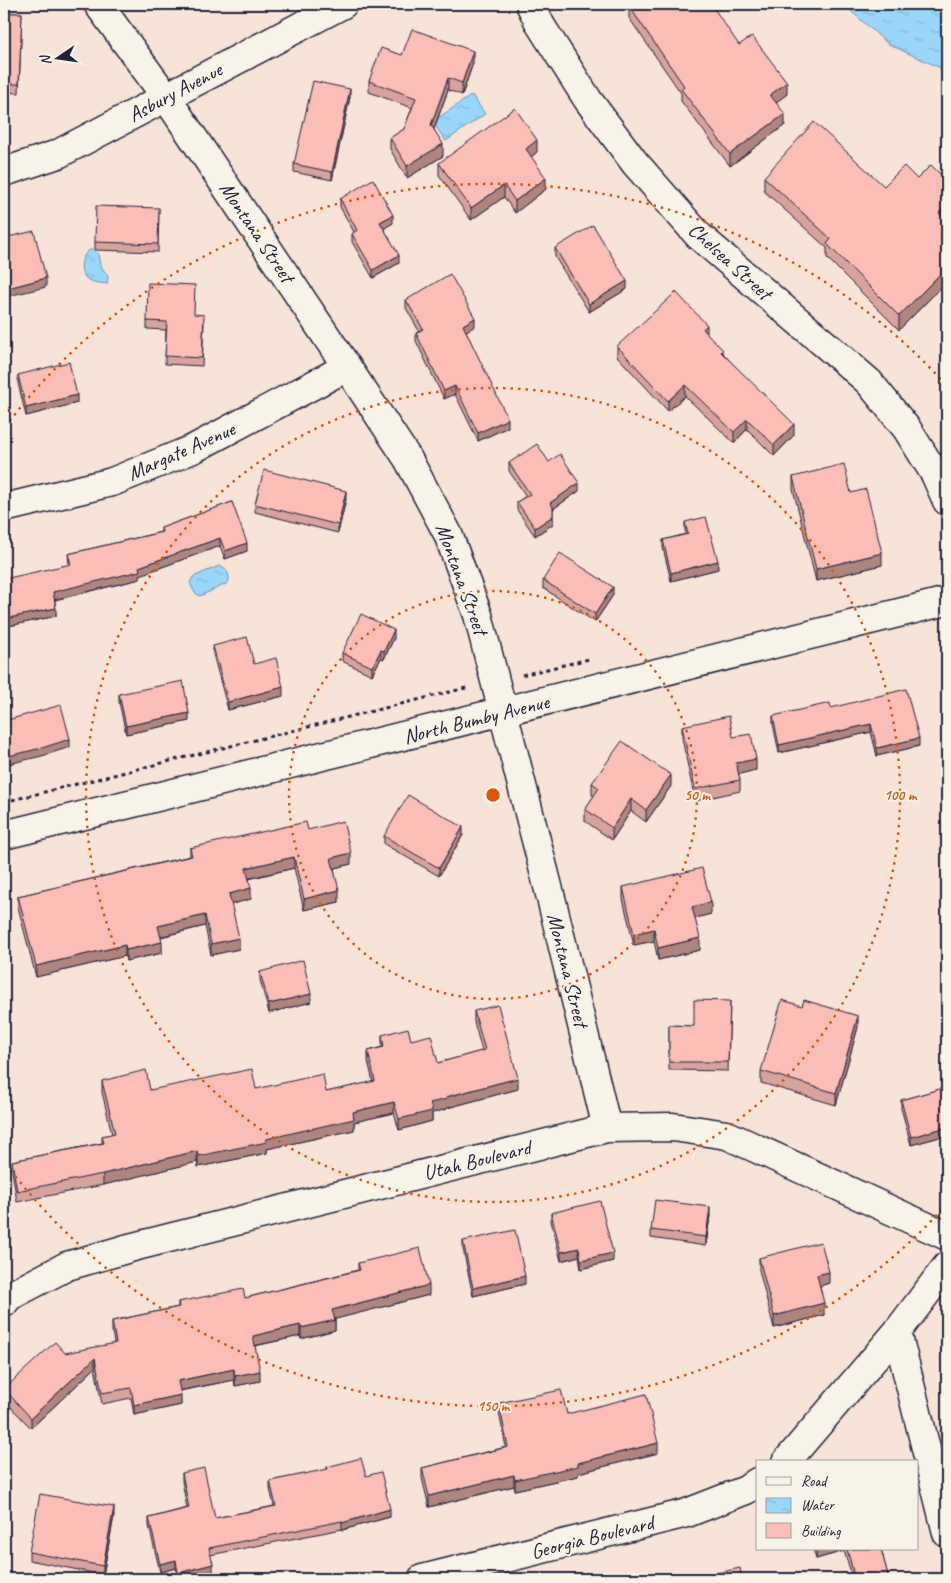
<svg xmlns="http://www.w3.org/2000/svg" width="951" height="1583" font-family="Caveat,sans-serif">
<defs>
<pattern id="water-ripples" width="26" height="14" patternUnits="userSpaceOnUse" patternTransform="scale(1.25)"><rect width="26" height="14" fill="#9ad7fb"/><path d="M2 4q2-2 4 0t4 0M15 11q2-2 4 0t4 0" fill="none" stroke="#84b8d8"/></pattern>
</defs>
<rect width="100%" height="100%" fill="#f8e3d9"/>
<filter id="ink" filterUnits="userSpaceOnUse"><feTurbulence type="fractalNoise" baseFrequency=".02" numOctaves="2"/><feDisplacementMap in="SourceGraphic" scale="10" xChannelSelector="R" yChannelSelector="G"/><feConvolveMatrix kernelMatrix="1 2 1 2 8 2 1 2 1" color-interpolation-filters="sRGB"/></filter>
<g filter="url(#ink)">
<path fill="url(#water-ripples)" stroke="#6a8fae" d="M843,4H947V71L888,44Z
M472,95L485,114L446,141L434,124L435,120Z
M92,249L98,254L100,265L108,276L107,284C100,283 93,283 87,279C77,271 81,253 92,249Z
M219,566C227,569 231,575 228,583L200,596L195,593L190,583L193,577Z"/>
<g fill="none" stroke-linecap="round" stroke-linejoin="round">
<defs>
<path id="street" d="M98,4L166,97L347,367L408,459L448,534L478,615L552,902L607,1128
M4,172L58,154L343,4
M4,508L112,482L193,449L347,367
M4,1303L8,1297L67,1266L133,1247L607,1128L673,1127L727,1135L947,1236
M897,1332L947,1533
M786,1462L897,1332L947,1266
M422,1579L687,1513L746,1490L757,1482"/>
<path id="secondary" d="M530,4L541,26L588,100L635,163L699,236L869,382L907,429L935,474L947,501
M4,835L947,601"/>
</defs>
<use href="#street" stroke="#22223b" stroke-width="31"/>
<use href="#secondary" stroke="#22223b" stroke-width="31"/>
<path stroke="#22223b" stroke-width="3" stroke-dasharray="4 4" stroke-linecap="butt" d="M522,675L589,659
M4,802L470,687"/>
<use href="#street" stroke="#f7f3e8" stroke-width="28"/>
<use href="#secondary" stroke="#f7f3e8" stroke-width="28"/>
</g>
<path fill="#d7a39d" stroke="#22223b" d="M629,6L739,45L787,94L776,102L785,125L730,166L681,101V93L629,18Z
M4,13H22L19,93L4,92Z
M402,55L473,63L462,95L448,90L434,129L443,156L407,178L390,149V138L404,129L412,108L369,92V81Z
M350,97L332,180L294,172V164Z
M537,152L531,157L546,189L515,213L504,197L471,220L439,175V163Z
M764,177L884,186L947,218L946,220L947,221V281L899,330L827,258V248L764,191Z
M340,199L393,223L384,228L399,263L373,278L352,242V234L354,232L340,207Z
M159,208L158,252L95,250V242Z
M555,248L627,289L589,312L555,257Z
M406,300L475,326L466,331L508,427L478,441L455,394L444,399L416,341V333L419,331L406,308Z
M195,315L204,323L202,366L165,364L166,330L147,329V321Z
M707,334L723,353L794,435L774,456L747,429L734,443L685,396L668,411L617,356V346Z
M18,375L77,403L26,416L18,383Z
M549,462L579,491L553,509V524L535,536L517,510V502L526,496L509,471V463Z
M793,477L851,493L882,565L816,581L793,489Z
M346,499L338,533L255,512V504Z
M232,502L247,551L225,559L220,546L140,575V579L55,600L56,616L4,627L69,565L68,554L161,532V528Z
M685,522L718,569L671,581L663,548V540L686,534L685,530Z
M543,580L613,595L595,622L543,588Z
M394,638L384,659L381,658L372,675L342,661V653Z
M213,646L254,664L283,696L228,710L213,654Z
M119,694L189,721L126,734L119,702Z
M831,708L919,746L877,756L871,732L779,753L773,724V716Z
M682,726L733,737L756,770L738,774L740,780V791L695,801L682,738Z
M592,783L671,786L646,822L631,811L612,840L585,821V809L594,796L592,795Z
M308,830L351,864L334,868L339,902L304,910L294,868L249,879L251,899L231,904L239,949L211,955L205,926L161,937L162,953L126,961L125,956L36,977L18,907V896L190,856V848Z
M463,835L439,876L384,844V836Z
M623,887L711,914L695,918L700,950L658,960L654,941L634,945L623,899Z
M260,972L311,1002L269,1013L260,980Z
M730,1001L728,1071L669,1070V1025L694,1026Z
M474,1011L518,1089L447,1108V1109L432,1113V1121L399,1130L394,1113L354,1122V1130L267,1149V1153L198,1167L197,1162L103,1185L17,1202L12,1171V1161L102,1143V1136L112,1134L102,1092V1081L150,1090L256,1089L326,1092L373,1082L368,1061V1051L382,1047V1035L411,1040L438,1063L482,1051L474,1022Z
M858,1027L836,1105L761,1083V1071Z
M947,1087V1135L911,1145L901,1108V1100Z
M551,1213L613,1261L581,1269L579,1256L561,1261L551,1221Z
M710,1215L706,1246L651,1238V1230Z
M463,1241L525,1284L473,1296L463,1249Z
M759,1258L829,1283L820,1286L824,1315L774,1328L759,1270Z
M358,1263L429,1295L335,1319V1330L301,1339L300,1336L255,1346L260,1381L235,1386L234,1380L180,1391L181,1405L134,1415L131,1398L102,1404L95,1368L31,1428L4,1400V1389L114,1343L112,1331V1321L178,1307V1302L245,1298L358,1270Z
M499,1403L567,1414L658,1453L578,1473V1476L515,1490L514,1486L429,1507L422,1478V1468L506,1447L499,1413Z
M327,1467L366,1476L390,1517L342,1530V1529L210,1555L213,1572L183,1579H178L176,1568L160,1572L149,1526V1518L187,1508L182,1481V1473L215,1518L274,1506L270,1489V1481L327,1470Z
M114,1516L103,1575L29,1560V1552Z
M813,1549H881L889,1579H853L844,1551L816,1559Z"/>
<path fill="#af8580" stroke="#22223b" d="M473,51V63L462,95V83Z
M448,78V90L431,137V125Z
M787,82V94L770,107V95Z
M350,89V97L332,180V172Z
M785,114V125L730,166V154Z
M537,140V152L526,161V149Z
M443,144V156L407,178V166Z
M546,178V189L515,213V201Z
M504,185V197L471,220V208Z
M947,204V218L939,227V213Z
M393,215V223L380,231V222Z
M399,255V263L373,278V270Z
M947,267V281L899,330V316Z
M46,278V287L4,297V289Z
M627,281V289L589,312V304Z
M475,318V326L463,333V325Z
M707,325V336L703,329Z
M685,385V396L668,411V401Z
M455,386V394L444,399V391Z
M77,395V403L26,416V408Z
M508,419V427L478,441V433Z
M747,419V429L734,443V432Z
M794,424V435L774,456V445Z
M579,483V491L550,511V503Z
M346,491V499L338,533V525Z
M553,516V524L535,536V528Z
M220,538V546L140,575V579L53,600V592L139,567Z
M247,543V551L225,559V551Z
M882,553V565L816,581V569Z
M718,561V569L671,581V573Z
M613,587V595L595,622V614Z
M56,608V616L4,627V619Z
M394,630V638L384,659V651Z
M381,650V658L372,675V667Z
M283,687V696L228,710V702Z
M189,713V721L126,734V726Z
M871,724V732L779,753V745Z
M919,738V746L877,756V748Z
M70,739V747L42,756L4,765V757Z
M756,759V770L736,775V763Z
M671,775V786L646,822V810Z
M631,799V811L612,840V828Z
M463,827V835L439,876V868Z
M351,853V864L331,869V858Z
M294,857V868L246,879V868Z
M251,888V899L229,905V894Z
M339,890V902L304,910V899Z
M711,902V914L692,919V907Z
M205,915V926L158,937V926Z
M654,929V941L634,945V934Z
M239,938V949L211,955V944Z
M700,938V950L658,960V948Z
M162,942V953L126,961V950Z
M125,945V956L36,977V966Z
M311,994V1002L269,1013V1004Z
M858,1016V1027L836,1105V1093Z
M518,1078V1089L447,1108V1109L432,1113V1121L399,1130V1119L430,1103L446,1097Z
M394,1102V1113L354,1122V1130L267,1149V1153L198,1167V1156L266,1139L353,1112Z
M947,1127V1135L911,1145V1137Z
M197,1151V1162L103,1185V1174Z
M710,1207V1215L706,1246V1237Z
M579,1248V1256L561,1261V1252Z
M613,1253V1261L581,1269V1260Z
M829,1272V1283L817,1287V1275Z
M525,1276V1284L473,1296V1288Z
M429,1285V1295L332,1320V1310Z
M824,1303V1315L774,1328V1316Z
M335,1320V1330L301,1339V1328Z
M300,1325V1336L253,1346V1336Z
M95,1358V1368L31,1428V1418Z
M234,1369V1380L178,1391V1381Z
M260,1371V1381L235,1386V1376Z
M181,1395V1405L134,1415V1405Z
M658,1443V1453L578,1473V1476L515,1490V1480L578,1463Z
M514,1475V1486L429,1507V1496Z
M114,1507V1516L103,1575V1566Z
M390,1509V1517L342,1530V1523Z
M816,1549H844V1551L816,1559Z
M176,1560V1568L160,1572V1564Z
M213,1564V1572L183,1579H178V1573Z"/>
<path fill="#fabeb7" stroke="#22223b" d="M632,4H711L739,45L752,36L787,82L770,95L785,114L730,154L681,89L684,86L629,6Z
M4,13H22L19,84H4Z
M412,29L473,51L462,83L448,78L431,125L443,144L407,166L390,138L404,129L416,98L369,81L381,48L402,55Z
M313,81L350,89L332,172L294,164Z
M515,108L537,140L526,149L546,178L515,201L504,185L471,208L439,163Z
M814,122L884,186L904,166L917,179L931,165L947,181V204L939,213L947,221V267L899,316L827,244L831,239L764,177Z
M373,179L393,215L380,222L399,255L373,270L352,234L357,230L340,199Z
M96,206L159,208L158,244L95,242Z
M593,225L627,281L589,304L555,248Z
M34,231L46,278L4,289V238Z
M450,274L475,318L463,325L508,419L478,433L455,386L444,391L416,333L423,329L406,300Z
M148,283L195,285L194,314L204,315L202,358L165,356L167,322L147,321Z
M676,292L707,325L703,329L723,350L721,352L794,424L774,445L747,419L734,432L685,385L668,401L617,346Z
M69,362L77,395L26,408L18,375Z
M537,444L549,462L560,454L579,483L550,503L553,507V516L535,528L517,502L530,494L509,463Z
M844,464L851,493L866,489L882,553L816,569L793,477Z
M264,470L346,491L338,525L255,504Z
M232,502L247,543L225,551L220,538L139,567L140,571L53,592L56,608L4,619V579L71,564L68,554L162,532L161,528Z
M706,517L718,561L671,573L663,540L688,534L685,522Z
M560,553L613,587L595,614L543,580Z
M361,614L394,630L384,651L381,650L372,667L342,653Z
M247,637L254,664L276,658L283,687L228,702L213,646Z
M183,681L189,713L126,726L119,694Z
M906,689L919,738L877,748L871,724L779,745L773,716L830,703L831,708Z
M61,705L70,739L42,748L4,757V721Z
M729,716L733,737L751,734L756,759L736,763L740,780L695,789L682,726Z
M622,741L671,775L646,810L631,799L612,828L585,809L599,788L592,783Z
M408,795L463,827L439,868L384,836Z
M343,821L351,853L331,858L339,890L304,899L294,857L246,868L251,888L229,894L239,938L211,944L205,915L158,926L162,942L126,950L125,945L36,966L18,896L192,856L190,848L306,822L308,830Z
M702,868L711,902L692,907L700,938L658,948L654,929L634,934L623,887Z
M303,960L311,994L269,1004L260,972Z
M694,1000L730,1001L728,1062H669V1025L694,1026Z
M782,1000L802,1006L804,1000L858,1016L836,1093L761,1071Z
M498,1005L518,1078L446,1097L447,1099L430,1103L432,1111L399,1119L394,1102L353,1112L354,1119L266,1139L267,1142L198,1156L197,1151L103,1174L17,1191L12,1161L104,1143L102,1136L115,1133L102,1081L146,1070L150,1090L252,1069L256,1089L323,1074L326,1092L375,1081L368,1051L384,1047L382,1035L408,1028L411,1040L431,1035L438,1063L485,1050L474,1011Z
M947,1087V1127L911,1137L901,1100Z
M655,1200L710,1207L706,1237L651,1230Z
M600,1201L613,1253L581,1260L579,1248L561,1252L551,1213Z
M515,1230L525,1276L473,1288L463,1241Z
M821,1242L829,1272L817,1275L824,1303L774,1316L759,1258Z
M420,1248L429,1285L332,1310L335,1320L301,1328L300,1325L253,1336L260,1371L235,1376L234,1369L178,1381L181,1395L134,1405L131,1388L102,1393L95,1358L31,1418L4,1389L55,1342L65,1353L116,1343L112,1321L179,1307L178,1302L243,1289L245,1298L360,1270L358,1263Z
M561,1390L567,1414L646,1394L658,1443L578,1463V1466L515,1480L514,1475L429,1496L422,1468L508,1447L499,1403Z
M361,1458L366,1476L381,1472L390,1509L342,1523V1521L209,1548L213,1564L178,1573L176,1560L160,1564L149,1518L189,1508L182,1473L204,1468L215,1518L276,1506L270,1481L328,1469L327,1467Z
M40,1494L114,1507L103,1566L29,1552Z
M847,1549H881L889,1579H855Z
M740,1568L742,1579H690Z"/>
</g>
<g fill="none" stroke="#de560e" stroke-width="2.5" stroke-dasharray="2.5 5">
<circle cx="493" cy="795" r="204"/>
<circle cx="493" cy="795" r="407"/>
<path d="M947 1204A611 611 0 0 1 5 1163M5 427A611 611 0 0 1 947 386"/>
</g>
<g text-anchor="middle" dominant-baseline="central" stroke-width="4" stroke-linejoin="round" paint-order="stroke">
<g font-size="21" fill="#22223b" stroke="#f7f3e8">
<text transform="translate(175 92) rotate(-28)">Asbury Avenue</text>
<text transform="translate(257 232) rotate(56)">Montana Street</text>
<text transform="translate(730 261) rotate(42)">Chelsea Street</text>
<text transform="translate(181 451) rotate(-24)">Margate Avenue</text>
<text transform="translate(462 579) rotate(70)">Montana Street</text>
<text transform="translate(476 719) rotate(-14)">North Bumby Avenue</text>
<text transform="translate(568 970) rotate(76)">Montana Street</text>
<text transform="translate(477 1160) rotate(-14)">Utah Boulevard</text>
<text transform="translate(592 1537) rotate(-14)">Georgia Boulevard</text>
</g>
</g>
<circle cx="493" cy="795" r="8" fill="#de560e" stroke="#f7f3e8" stroke-width="2.5"/>
<g font-size="15" text-anchor="middle" font-weight="bold" fill="#de560e" stroke="#f7f3e8" stroke-width="4" stroke-linejoin="round" paint-order="stroke">
<text x="697" y="800">50 m</text>
<text x="900" y="800">100 m</text>
<text x="493" y="1411">150 m</text>
</g>
<rect width="951" height="1583" fill="none" stroke="#f7f3e8" stroke-width="20"/>
<rect x="10" y="10" width="931" height="1563" fill="none" stroke="#22223b" stroke-width="2" filter="url(#ink)"/>
<rect x="756" y="1460" width="162" height="90" fill="#f7f3e8" stroke="#a29fa3"/>
<rect x="766" y="1477" width="25" height="8" fill="#f7f3e8" stroke="#a29fa3"/>
<text x="801" y="1486" font-size="15" fill="#22223b">Road</text>
<rect x="766" y="1498" width="25" height="15" fill="url(#water-ripples)" stroke="#a29fa3"/>
<text x="801" y="1510" font-size="15" fill="#22223b">Water</text>
<rect x="766" y="1523" width="25" height="15" fill="#fabeb7" stroke="#a29fa3"/>
<text x="801" y="1536" font-size="15" fill="#22223b">Building</text>
<g transform="translate(58 58) rotate(257)" stroke="#f7f3e8" stroke-width="4" paint-order="stroke">
<path d="M0-4L9 19L0 12L-9 19Z" fill="#22223b"/>
<text y="-8" font-size="14" font-weight="bold" text-anchor="middle" fill="#22223b">N</text>
</g>
</svg>
